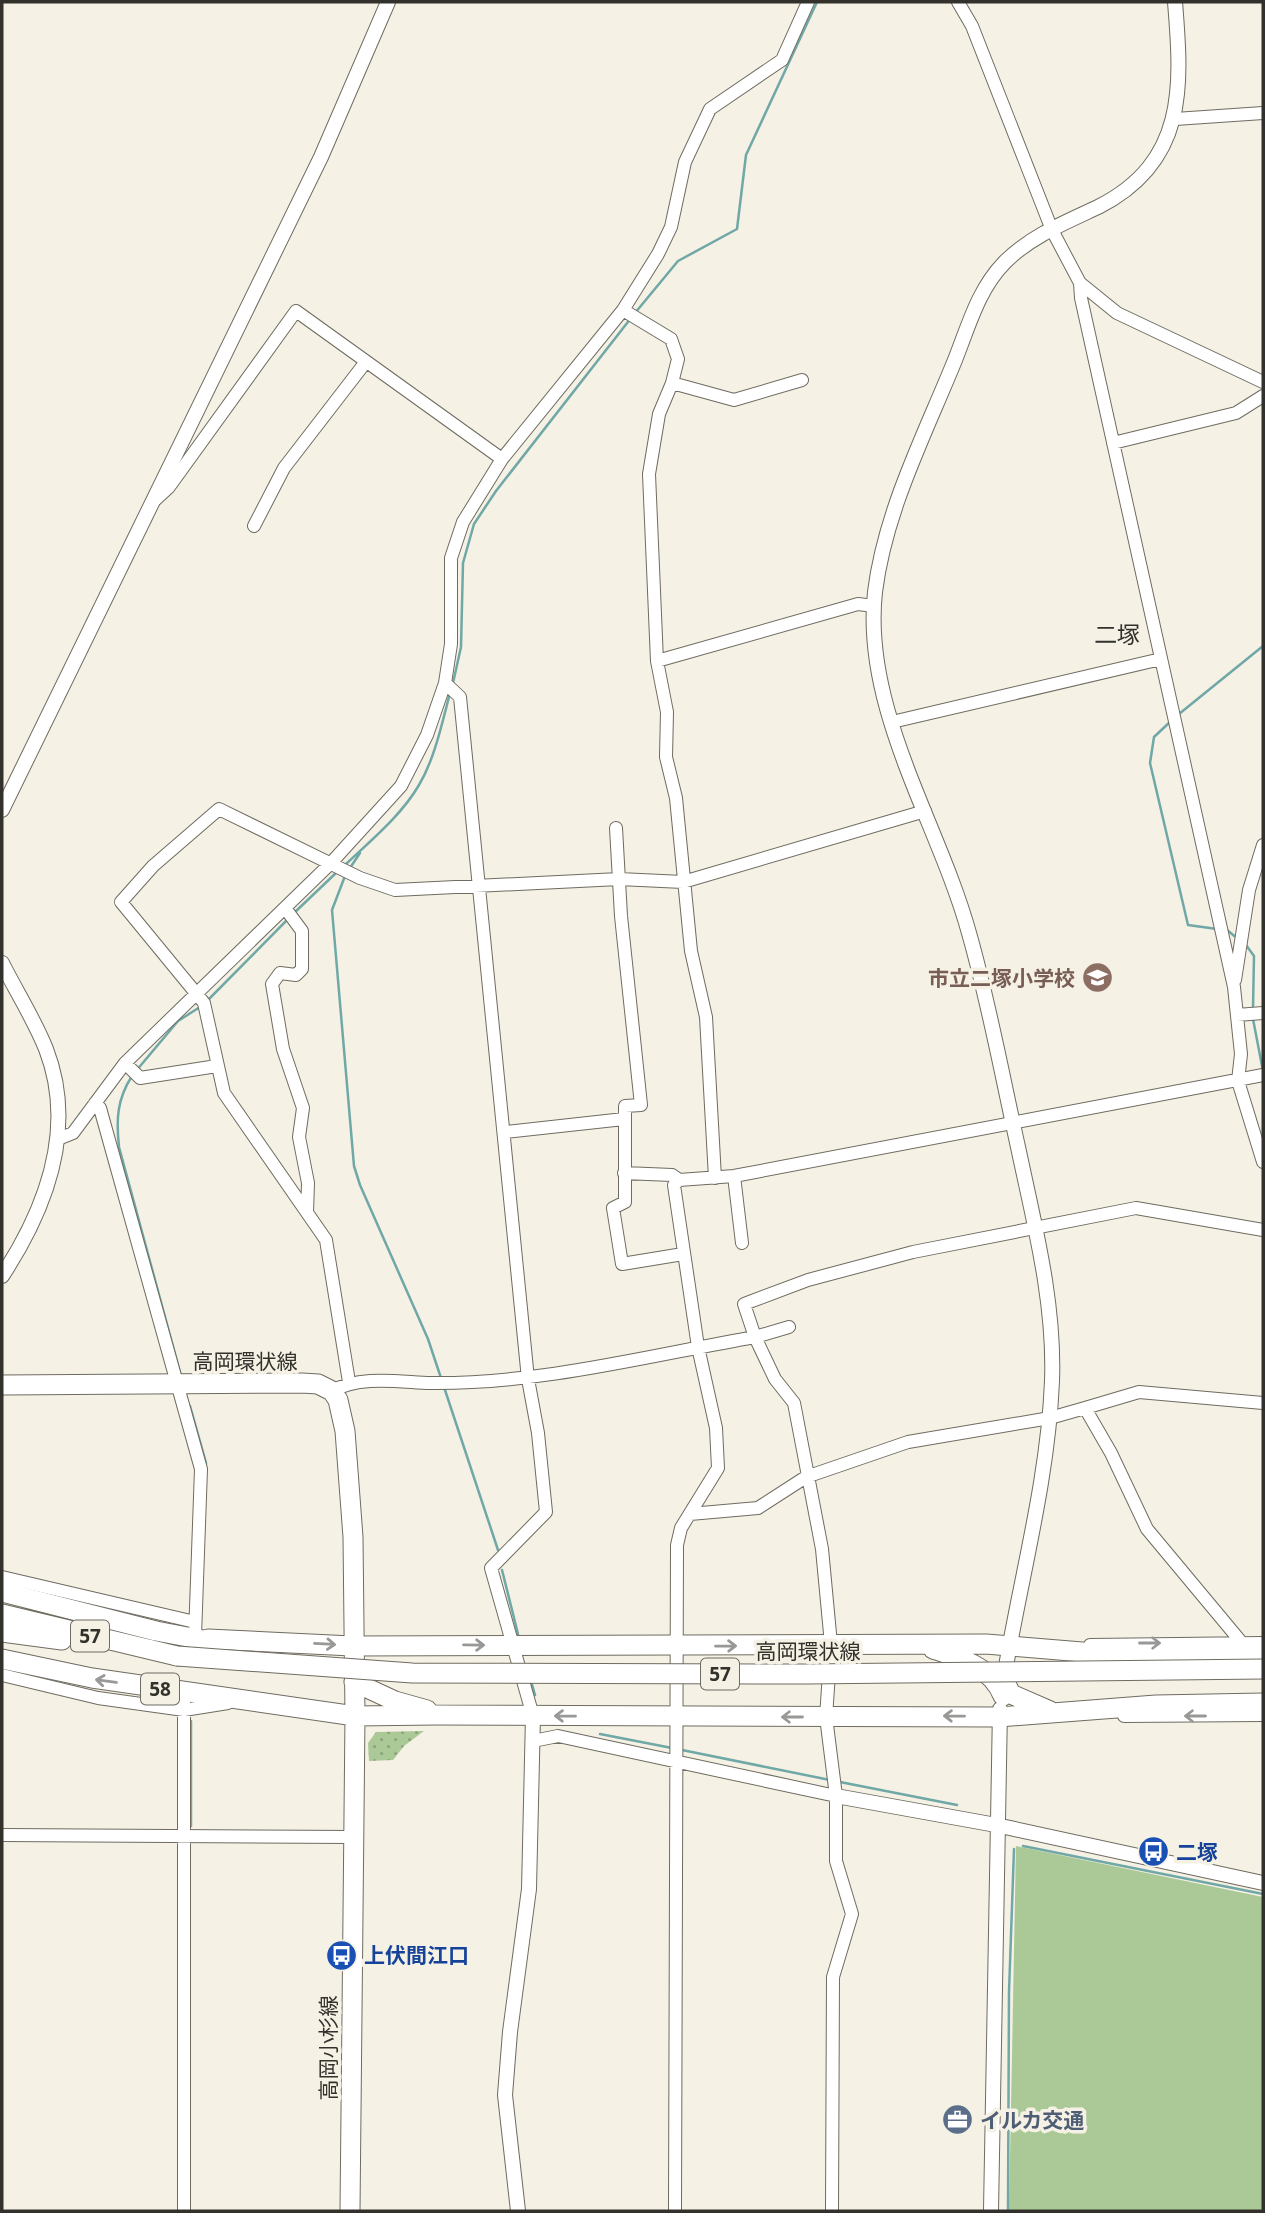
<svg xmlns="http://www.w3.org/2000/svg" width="1265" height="2213" font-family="'Noto Sans','Noto Sans JP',sans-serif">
<defs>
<pattern id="grass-dots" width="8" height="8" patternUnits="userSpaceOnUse" patternTransform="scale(1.75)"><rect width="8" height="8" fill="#abc996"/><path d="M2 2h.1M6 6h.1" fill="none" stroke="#8ca47b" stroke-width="1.8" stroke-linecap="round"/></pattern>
</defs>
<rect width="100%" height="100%" fill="#f5f1e5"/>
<path fill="url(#grass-dots)" d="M424,1731L404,1746L393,1760L369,1761L368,1743L376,1732Z"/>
<path fill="#abc996" d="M1016,1846L1263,1897V2211H1009Z"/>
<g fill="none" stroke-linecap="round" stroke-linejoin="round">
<path stroke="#70a7a7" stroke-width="2.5" d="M635,313L678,261L737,229L746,155L817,2
M453,683L461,647L463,563L474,524L496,491L631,318
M1179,714L1263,646
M1171,721L1154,737L1150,763L1188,925L1217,929
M345,865C370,841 401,816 419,785C435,758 442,723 450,693
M350,868L360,853
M345,876L332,910L354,1166L360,1185L428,1339L441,1378
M294,913L337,872
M1227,930L1238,939
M1246,945L1254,956L1253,1009
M208,1000L289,918
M1253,1019L1263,1071
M136,1071L178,1021L200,1007
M132,1076C117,1099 116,1120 119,1147L181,1376
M444,1387L498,1550
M190,1406L206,1463
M502,1570L518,1634
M531,1681L535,1695
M600,1734L672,1748
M682,1750L830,1780
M840,1782L957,1805
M188,1826H191V1721
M1023,1846L1263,1894
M1008,2211L1009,1992L1014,1849"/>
<defs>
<path id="minor" d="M958,2L972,26L1052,230L1080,283L1081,298L1234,987L1241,1054L1238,1081L1263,1162
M1175,119L1263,113
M1080,283L1117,313L1263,382
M623,310L671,339L678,359L672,383L659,414L649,474L657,661L667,712L666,757L676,798L691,951L706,1017L715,1178
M672,383L734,400L802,380
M1113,443L1236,413L1263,396
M156,499L169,487L296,311L502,459
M254,526L284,468L365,363
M657,661L858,604L874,606
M445,683L460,697L528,1379L538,1433L546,1512L491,1568L533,1716
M892,722L1161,659
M616,828L621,916L641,1105L625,1106V1202L613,1208L622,1264L683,1254
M285,908L302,931V969L296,975L280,973L272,984L283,1049L303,1108L299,1137L308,1183L307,1212
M1235,980L1249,890L1263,845
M1237,1015L1263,1013
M125,1063L140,1078L217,1066
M95,1103L100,1108L201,1469L195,1636
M505,1132L624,1119
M58,1139L73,1133L125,1063L331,863L401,786L427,735L445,683L451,644V558L463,522L502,459L623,310L658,254L671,227L685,162L710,109L782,60L808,2
M624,1173L672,1175L679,1180
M734,1176L742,1243
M349,1382L326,1240L224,1093L204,1003L121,902L153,866L219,809L360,878L395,890L619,879L683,882L925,811
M332,1391C361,1375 399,1382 431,1383C541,1384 647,1356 755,1337L789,1327
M1085,1408L1139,1392L1263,1403
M690,1514L758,1508L806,1477L908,1442L1050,1418L1085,1408L1111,1453L1147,1529L1242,1643
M2,1577L195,1622
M1090,1645L1263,1643
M2,1675L98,1698L184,1710L228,1703
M1124,1716L1263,1715
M533,1741L558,1736L836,1796
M2,1835L352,1837
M184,2211V1692
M675,2211L677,1545L681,1528L718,1468L716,1428L698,1347L674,1185L679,1180L734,1176L1263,1075
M832,2211L833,1977L852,1914L836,1861V1796L826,1717L831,1644L822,1549L794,1403L775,1379L755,1337L744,1304L808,1280L913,1252L1136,1208L1263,1230"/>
<path id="tertiary" d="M2,810L321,157L388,2
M2,963C16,991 34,1019 46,1049C77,1129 46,1209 2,1276
M1004,1678C1020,1580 1048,1481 1052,1381C1055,1302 1034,1223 1018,1147C1002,1075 989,1003 969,933C939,824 862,709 875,592C885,511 925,434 955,360C969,325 978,290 1004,263C1029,237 1066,222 1098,207C1187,162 1182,87 1175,2
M836,1796L996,1825L1263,1883
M518,2211L505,2095L510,2032L529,1889L533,1716
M991,2211L1000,1709"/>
<path id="primary" d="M2,1385L302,1383L318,1384L332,1391L338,1400L345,1431L353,1537L355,1716L350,2211
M2,1592L156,1631L219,1643
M2,1614L177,1656
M2,1632L62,1640
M208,1639L352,1646L986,1644L1143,1657L1263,1655
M933,1649C960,1658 992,1667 1003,1696
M2,1659L92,1678L355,1716L436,1715L999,1717L1156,1705L1263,1703
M1004,1680L1011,1694L1050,1711
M354,1682L395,1701L427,1710"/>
</defs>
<use href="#minor" stroke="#6f6b60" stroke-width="14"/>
<use href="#tertiary" stroke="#6f6b60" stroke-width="16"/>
<use href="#primary" stroke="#6f6b60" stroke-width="21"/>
<use href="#minor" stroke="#fff" stroke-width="12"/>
<use href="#tertiary" stroke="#fff" stroke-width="14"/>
<use href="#primary" stroke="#fff" stroke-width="19"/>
<defs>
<path id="primary-bridge" d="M177,1656L412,1673L806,1674L1263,1669"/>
</defs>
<use href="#primary-bridge" stroke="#6f6b60" stroke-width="21" stroke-linecap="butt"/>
<use href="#primary-bridge" stroke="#fff" stroke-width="19"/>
</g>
<defs><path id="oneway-shaft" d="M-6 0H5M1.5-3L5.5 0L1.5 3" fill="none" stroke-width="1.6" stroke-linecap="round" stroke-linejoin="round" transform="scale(1.75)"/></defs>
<g stroke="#989896">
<use href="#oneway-shaft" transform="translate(1150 1643)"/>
<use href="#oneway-shaft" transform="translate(325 1644) rotate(3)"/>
<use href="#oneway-shaft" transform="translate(474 1645) rotate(1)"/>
<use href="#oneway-shaft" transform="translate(726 1646) rotate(-1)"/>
<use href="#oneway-shaft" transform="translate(106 1681) rotate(-172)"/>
<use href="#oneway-shaft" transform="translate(565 1716) rotate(-179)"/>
<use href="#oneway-shaft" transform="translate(954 1716) rotate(-179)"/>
<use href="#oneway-shaft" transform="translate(1195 1716) rotate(180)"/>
<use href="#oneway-shaft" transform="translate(792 1717) rotate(180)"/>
</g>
<defs>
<symbol id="school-disc" viewBox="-11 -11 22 22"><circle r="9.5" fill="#8d6e63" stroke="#f5f1e5"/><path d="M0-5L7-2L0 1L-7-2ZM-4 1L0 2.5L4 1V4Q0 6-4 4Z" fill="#fff"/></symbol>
<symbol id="bus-disc" viewBox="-11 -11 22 22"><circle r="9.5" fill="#1a4fb4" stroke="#f5f1e5"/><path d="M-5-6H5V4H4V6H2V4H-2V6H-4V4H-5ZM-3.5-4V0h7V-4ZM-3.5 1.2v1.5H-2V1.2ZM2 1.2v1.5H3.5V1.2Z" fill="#fff"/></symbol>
<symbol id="office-disc" viewBox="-11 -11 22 22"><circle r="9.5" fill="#5c6f8a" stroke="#f5f1e5"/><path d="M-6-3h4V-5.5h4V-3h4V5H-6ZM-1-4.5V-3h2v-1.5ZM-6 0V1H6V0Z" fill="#fff"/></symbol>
</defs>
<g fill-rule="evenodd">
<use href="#school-disc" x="1080" y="960" width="35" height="35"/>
<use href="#bus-disc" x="1136" y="1834" width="35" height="35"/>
<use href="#bus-disc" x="324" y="1938" width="35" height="35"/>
<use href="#office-disc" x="940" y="2102" width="35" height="35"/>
</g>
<g text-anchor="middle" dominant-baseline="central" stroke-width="7" stroke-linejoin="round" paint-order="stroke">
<g fill="#f5f1e5" stroke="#6c6b64" stroke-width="2">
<rect x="71" y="1620.5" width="38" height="31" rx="5"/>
<rect x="701" y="1658.5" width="38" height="31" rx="5"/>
<rect x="141" y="1673.5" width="38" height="31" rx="5"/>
</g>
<g font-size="19" font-weight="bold" fill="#32312c">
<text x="90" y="1636">57</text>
<text x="720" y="1674">57</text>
<text x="160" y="1689">58</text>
</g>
<g font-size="21" font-weight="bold" fill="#785e54" stroke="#f5f1e5" text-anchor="end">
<text x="1075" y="978">市立二塚小学校</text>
</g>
<g font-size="21" fill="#32312c" stroke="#f5f1e5">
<text x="245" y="1361">高岡環状線</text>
<text x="808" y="1651">高岡環状線</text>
<text transform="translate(328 2048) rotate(-90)">高岡小杉線</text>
</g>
<g font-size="21" font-weight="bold" fill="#164399" stroke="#f5f1e5" text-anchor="start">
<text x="1176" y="1852">二塚</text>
<text x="364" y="1955">上伏間江口</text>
</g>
<g font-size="21" font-weight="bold" fill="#4e5e75" stroke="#f5f1e5" text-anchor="start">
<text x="980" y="2120">イルカ交通</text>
</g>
<g font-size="23" fill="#32312c" stroke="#f5f1e5">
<text x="1117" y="634">二塚</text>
</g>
</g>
<rect width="1265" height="2213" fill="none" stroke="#32312c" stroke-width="7"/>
</svg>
